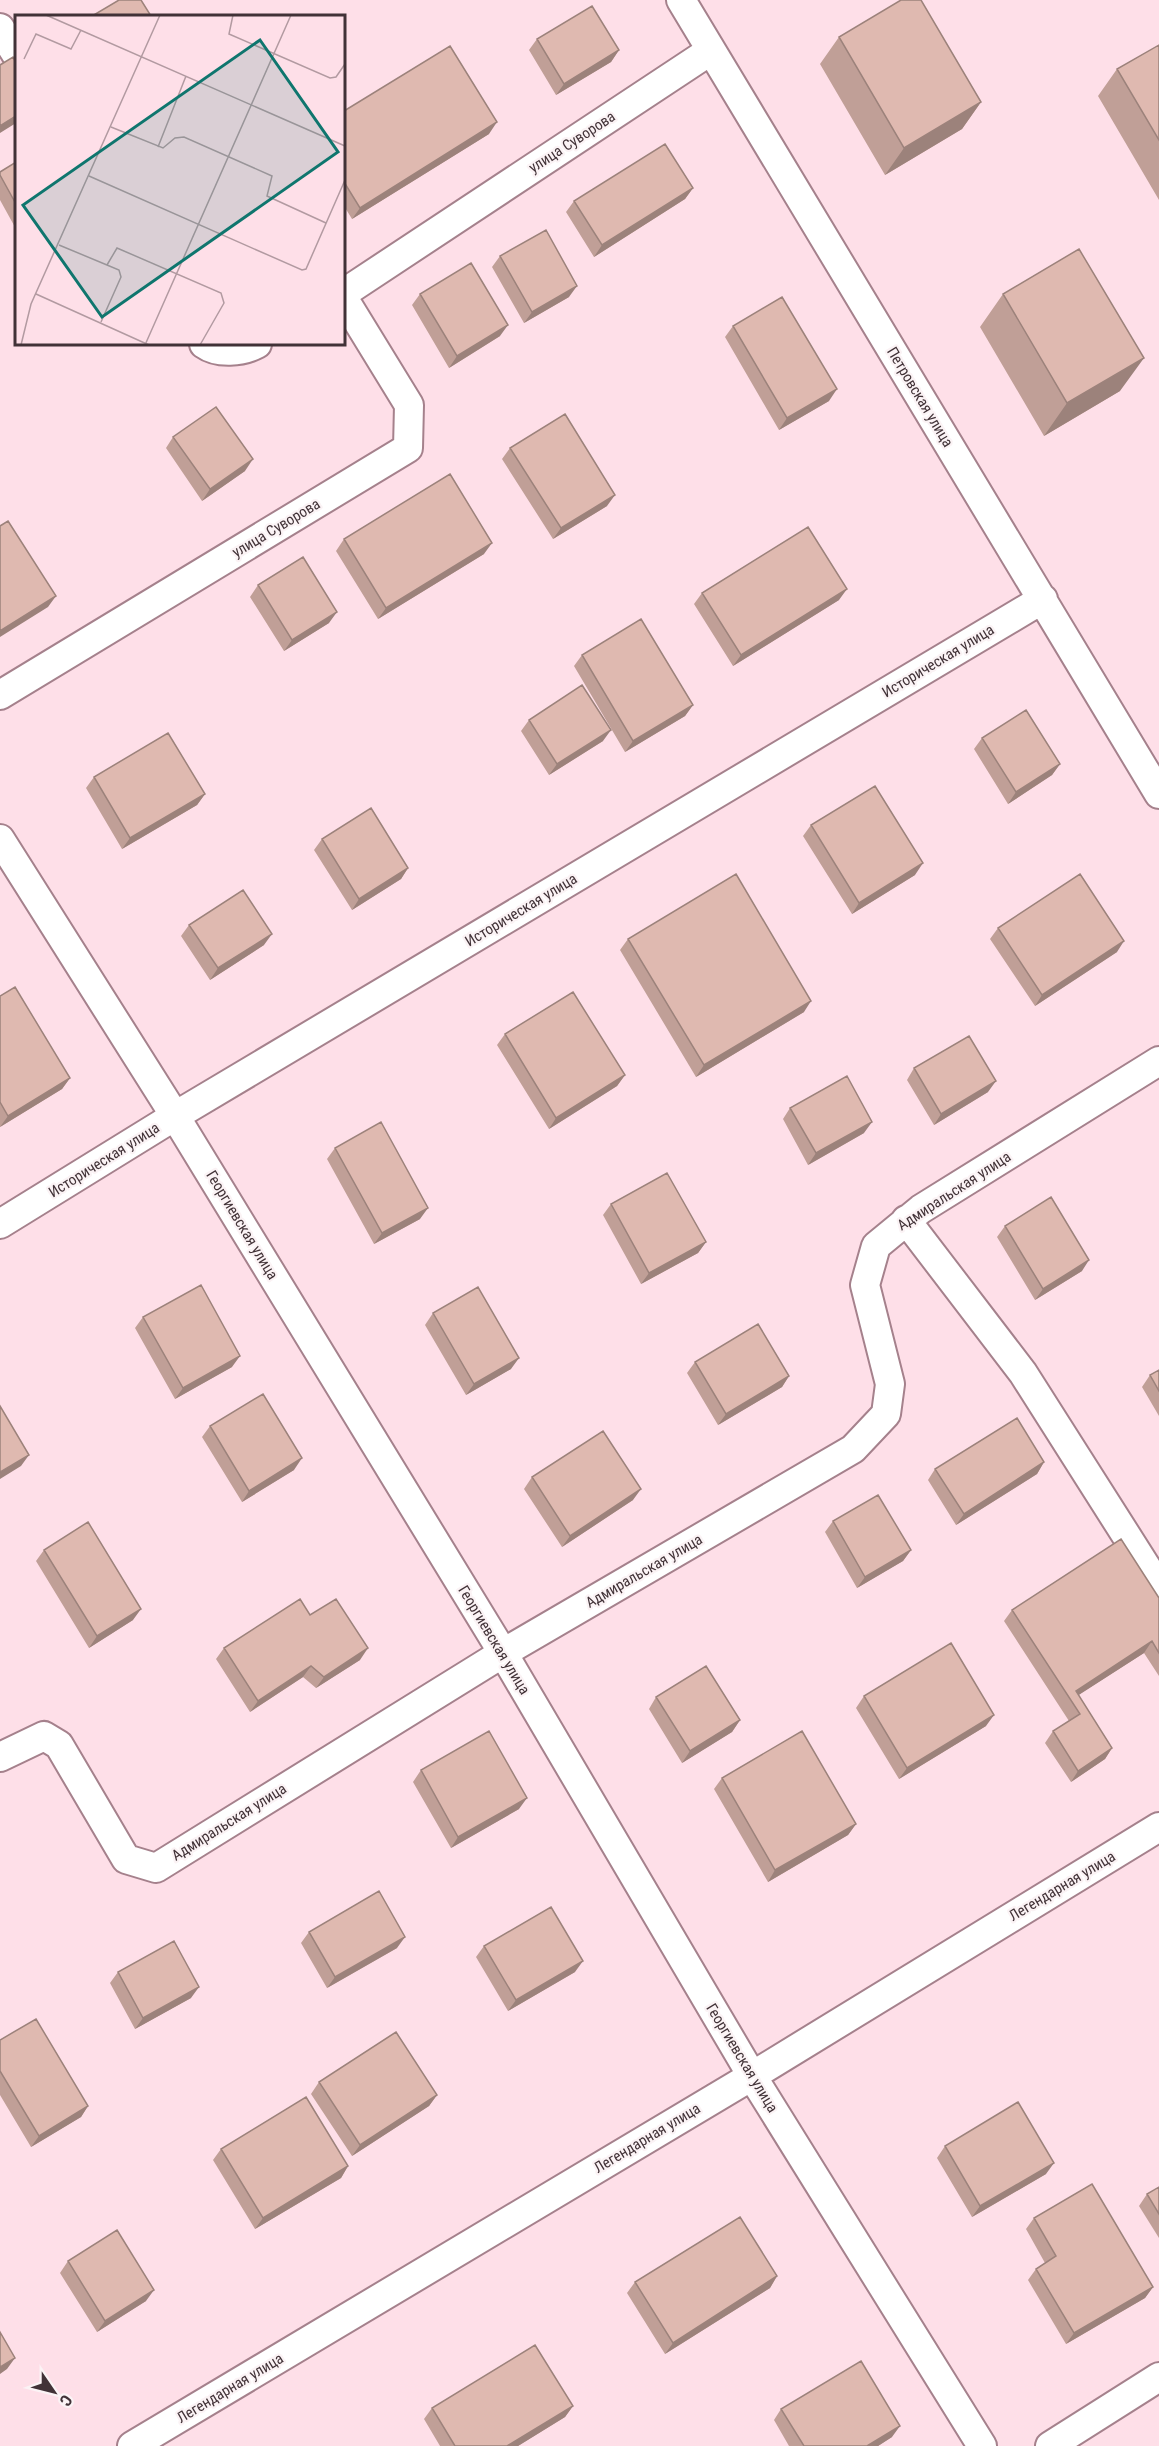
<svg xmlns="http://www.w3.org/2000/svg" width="1159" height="2446" font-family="'Roboto Condensed',sans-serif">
<rect width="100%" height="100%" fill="#fedfe8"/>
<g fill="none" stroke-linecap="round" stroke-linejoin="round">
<defs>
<path id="minor" d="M681,0L1159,794
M0,28L16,54
M344,293L710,51
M204,344C218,354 242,352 257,344
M0,695L408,448L409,405L344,299
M0,839L175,1116L503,1653L752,2076L982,2446
M906,1220L1023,1373L1159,1587
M0,1224L175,1116L1043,599
M0,1757L44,1736L59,1745L126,1859L156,1868L503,1653L853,1449L886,1414L890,1384L865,1285L876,1246L921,1209L1159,1061
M132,2446L752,2076L1159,1827
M1050,2446L1159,2377"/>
</defs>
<use href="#minor" stroke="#a5818c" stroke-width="32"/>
<use href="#minor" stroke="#fff" stroke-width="28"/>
</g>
<path fill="#c09f97" d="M839,37L981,102L962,129L885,175L820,64Z
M537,39L619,50L611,62L556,95L529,50Z
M1159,45V200L1098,96L1117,69Z
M344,111L489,134L352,219L344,206Z
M16,162V229L0,200V172Z
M693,188L685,199L594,257L566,212L574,201Z
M500,256L569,297L524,323L492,267Z
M420,294L500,336L449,368L412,305Z
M1003,294L1120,391L1044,436L980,327Z
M733,326L829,401L779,430L725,337Z
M173,437L245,471L202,501L166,448Z
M510,448L607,506L553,539L502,459Z
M344,539L484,554L378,619L336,551Z
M258,585L329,623L284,651L250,597Z
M702,593L839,600L733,666L694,604Z
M582,655L693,705L685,716L625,752L574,666Z
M529,720L603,741L549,775L521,731Z
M982,738L1060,764L1052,775L1008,804L974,749Z
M94,777L205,794L197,805L122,849L86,788Z
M811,825L915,875L852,914L803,836Z
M322,839L408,868L401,879L352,910L314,850Z
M189,925L264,945L210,980L181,936Z
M998,928L1117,952L1035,1006L990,939Z
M628,939L804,1012L696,1077L620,950Z
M0,996L70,1078L62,1089L0,1127Z
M505,1034L625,1075L617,1086L549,1129L497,1045Z
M914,1068L988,1092L934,1125L907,1080Z
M790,1108L864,1133L808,1165L783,1119Z
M335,1148L420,1219L374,1244L327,1159Z
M611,1204L706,1242L698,1253L641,1284L603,1215Z
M1005,1226L1082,1271L1035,1300L997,1237Z
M433,1313L511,1369L466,1395L425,1325Z
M143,1317L232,1367L175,1399L135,1328Z
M695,1362L789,1376L782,1387L718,1425L687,1373Z
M1159,1370V1416L1142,1387L1150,1375Z
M210,1426L294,1470L242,1502L202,1437Z
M1044,1462L1037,1474L956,1525L928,1480L935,1469Z
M532,1477L633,1500L562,1547L524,1489Z
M833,1521L911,1550L903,1561L857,1588L825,1532Z
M44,1550L133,1620L89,1648L36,1561Z
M1159,1598V1676L1144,1653L1078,1695L1112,1748L1105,1759L1071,1782L1045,1743L1053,1731L1069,1721L1004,1621L1012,1610Z
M310,1615L360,1660L316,1688L303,1677L250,1712L216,1659L224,1648Z
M864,1696L986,1726L899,1779L856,1708Z
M656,1697L740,1720L732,1732L682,1763L649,1709Z
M421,1770L519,1809L451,1848L413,1782Z
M722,1778L856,1824L848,1835L768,1882L714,1789Z
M309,1932L397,1948L327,1988L301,1943Z
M484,1946L575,1972L508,2011L476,1957Z
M118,1972L191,1998L135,2029L110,1983Z
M0,2040L88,2106L81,2117L31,2147L0,2095Z
M319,2082L437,2095L429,2106L352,2156L311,2094Z
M945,2146L1046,2174L972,2217L937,2158Z
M221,2149L348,2166L341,2178L255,2229L213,2160Z
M1159,2187V2238L1139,2206L1147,2194Z
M1034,2218L1153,2287L1145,2298L1066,2344L1028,2280L1036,2269L1045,2263L1026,2229Z
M68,2261L146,2301L97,2332L60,2273Z
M777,2276L770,2288L665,2354L627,2293L635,2282Z
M573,2406L565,2417L518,2446H440L424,2419L432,2408Z
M781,2409L892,2437L878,2446H789L774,2420Z"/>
<path fill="#9c827b" d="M619,50L611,62L556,95L564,84Z
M981,102L962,129L885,175L904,148Z
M16,116V123L0,133V126Z
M497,122L489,134L352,219L360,208Z
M693,188L685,199L594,257L602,245Z
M577,286L569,297L524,323L532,312Z
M508,325L500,336L449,368L457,356Z
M1144,358L1120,391L1044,436L1067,403Z
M837,389L829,401L779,430L787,418Z
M253,459L245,471L202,501L210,489Z
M615,495L607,506L553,539L561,528Z
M492,543L484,554L378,619L386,608Z
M847,589L839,600L733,666L741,655Z
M56,596L48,607L0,637V631Z
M337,612L329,623L284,651L292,640Z
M693,705L685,716L625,752L633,741Z
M611,730L603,741L549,775L557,764Z
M1060,764L1052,775L1008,804L1016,792Z
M205,794L197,805L122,849L130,838Z
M923,863L915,875L852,914L859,903Z
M408,868L401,879L352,910L359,899Z
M272,934L264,945L210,980L218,968Z
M1124,941L1117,952L1035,1006L1042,995Z
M811,1001L804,1012L696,1077L704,1065Z
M625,1075L617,1086L549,1129L556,1118Z
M70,1078L62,1089L0,1127L8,1116Z
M996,1081L988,1092L934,1125L941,1114Z
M872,1122L864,1133L808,1165L816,1153Z
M428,1208L420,1219L374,1244L382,1233Z
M706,1242L698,1253L641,1284L649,1273Z
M1089,1260L1082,1271L1035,1300L1043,1289Z
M240,1356L232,1367L175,1399L183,1388Z
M519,1358L511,1369L466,1395L474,1384Z
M789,1376L782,1387L718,1425L726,1414Z
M29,1455L21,1466L0,1479V1472Z
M302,1458L294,1470L242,1502L249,1491Z
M1044,1462L1037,1474L956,1525L964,1514Z
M641,1489L633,1500L562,1547L570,1536Z
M911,1550L903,1561L857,1588L865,1577Z
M141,1609L133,1620L89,1648L97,1636Z
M1152,1641L1144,1653L1071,1700L1076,1691Z
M368,1648L360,1660L316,1688L324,1677Z
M311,1666L303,1677L250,1712L258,1701Z
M994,1715L986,1726L899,1779L907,1768Z
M740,1720L732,1732L682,1763L690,1751Z
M1112,1748L1105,1759L1071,1782L1078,1771Z
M527,1798L519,1809L451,1848L458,1837Z
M856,1824L848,1835L768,1882L775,1870Z
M405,1937L397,1948L327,1988L335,1977Z
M583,1961L575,1972L508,2011L516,2000Z
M199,1987L191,1998L135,2029L143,2018Z
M437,2095L429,2106L352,2156L360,2145Z
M88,2106L81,2117L31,2147L39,2136Z
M1054,2163L1046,2174L972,2217L980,2206Z
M348,2166L341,2178L255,2229L263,2218Z
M777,2276L770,2288L665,2354L673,2343Z
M1153,2287L1145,2298L1066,2344L1074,2333Z
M154,2290L146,2301L97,2332L105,2321Z
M15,2358L7,2369L0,2374V2367Z
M573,2406L565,2417L518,2446H507Z
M900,2426L892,2437L878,2446H867Z"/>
<path fill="#dfb9b0" stroke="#9c827b" stroke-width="1.5" d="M119,0H141L151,16H92Z
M901,0H921L981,102L904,148L839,37Z
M592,6L619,50L564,84L537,39Z
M1159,45V140L1117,69Z
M450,46L497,122L360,208L344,182V111Z
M13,57L16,63V116L0,126V65Z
M665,144L693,188L602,245L574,201Z
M16,162V204L0,175V172Z
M546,230L577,286L532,312L500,256Z
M1079,249L1144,358L1067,403L1003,294Z
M471,263L508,325L457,356L420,294Z
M782,297L837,389L787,418L733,326Z
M216,407L253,459L210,489L173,437Z
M565,414L615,495L561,528L510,448Z
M450,474L492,543L386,608L344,539Z
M8,521L56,596L0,631V526Z
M808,527L847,589L741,655L702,593Z
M303,557L337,612L292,640L258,585Z
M641,619L693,705L633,741L582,655Z
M582,685L611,730L557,764L529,720Z
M1026,710L1060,764L1016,792L982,738Z
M168,733L205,794L130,838L94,777Z
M875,786L923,863L859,903L811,825Z
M371,808L408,868L359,899L322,839Z
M736,874L811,1001L704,1065L628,939Z
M1080,874L1124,941L1042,995L998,928Z
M243,890L272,934L218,968L189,925Z
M15,987L70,1078L8,1116L0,1102V996Z
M573,992L625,1075L556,1118L505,1034Z
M969,1036L996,1081L941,1114L914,1068Z
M847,1076L872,1122L816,1153L790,1108Z
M381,1122L428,1208L382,1233L335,1148Z
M667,1173L706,1242L649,1273L611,1204Z
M1051,1197L1089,1260L1043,1289L1005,1226Z
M201,1285L240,1356L183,1388L143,1317Z
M478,1287L519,1358L474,1384L433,1313Z
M758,1324L789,1376L726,1414L695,1362Z
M1159,1370V1391L1150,1375Z
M263,1394L302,1458L249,1491L210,1426Z
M0,1406L29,1455L0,1472Z
M1017,1418L1044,1462L964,1514L935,1469Z
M603,1431L641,1489L570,1536L532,1477Z
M878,1495L911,1550L865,1577L833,1521Z
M88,1522L141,1609L97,1636L44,1550Z
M1121,1539L1159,1598V1653L1152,1641L1076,1691L1112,1748L1078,1771L1053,1731L1080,1714L1012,1610Z
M300,1599L310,1615L336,1599L368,1648L324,1677L311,1666L258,1701L224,1648Z
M951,1643L994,1715L907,1768L864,1696Z
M706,1666L740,1720L690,1751L656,1697Z
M489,1731L527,1798L458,1837L421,1770Z
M802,1731L856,1824L775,1870L722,1778Z
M379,1891L405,1937L335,1977L309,1932Z
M551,1907L583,1961L516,2000L484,1946Z
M174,1941L199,1987L143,2018L118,1972Z
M36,2019L88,2106L39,2136L0,2071V2040Z
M396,2032L437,2095L360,2145L319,2082Z
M306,2097L348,2166L263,2218L221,2149Z
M1018,2102L1054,2163L980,2206L945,2146Z
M1092,2184L1153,2287L1074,2333L1036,2269L1056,2256L1034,2218Z
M1159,2187V2214L1147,2194Z
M740,2217L777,2276L673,2343L635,2282Z
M117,2230L154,2290L105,2321L68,2261Z
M0,2332L15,2358L0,2367Z
M535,2345L573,2406L507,2446H455L432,2408Z
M861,2361L900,2426L867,2446H804L781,2409Z"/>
<g text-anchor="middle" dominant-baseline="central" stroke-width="4.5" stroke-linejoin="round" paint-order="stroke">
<g font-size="15" fill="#413237" stroke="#fbf3f5">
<text transform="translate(572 142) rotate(-33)">улица Суворова</text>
<text transform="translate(920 397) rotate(59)">Петровская улица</text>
<text transform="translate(276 528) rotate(-31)">улица Суворова</text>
<text transform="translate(938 661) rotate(-31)">Историческая улица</text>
<text transform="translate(521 910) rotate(-31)">Историческая улица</text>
<text transform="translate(104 1160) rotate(-32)">Историческая улица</text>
<text transform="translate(954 1191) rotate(-33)">Адмиральская улица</text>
<text transform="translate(242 1225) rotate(59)">Георгиевская улица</text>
<text transform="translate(644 1571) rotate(-30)">Адмиральская улица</text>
<text transform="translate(494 1640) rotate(59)">Георгиевская улица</text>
<text transform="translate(229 1822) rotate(-32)">Адмиральская улица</text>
<text transform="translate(1062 1886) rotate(-31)">Легендарная улица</text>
<text transform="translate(742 2058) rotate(59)">Георгиевская улица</text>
<text transform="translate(647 2138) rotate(-31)">Легендарная улица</text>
<text transform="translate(230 2388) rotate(-31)">Легендарная улица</text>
</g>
</g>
<g transform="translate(15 15)">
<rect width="330" height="330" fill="#fedfe8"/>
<path fill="none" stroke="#b29aa1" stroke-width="1.5" d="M31,0L330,131M218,0L214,19L315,63L321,62L330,49M9,44L21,19L56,34L66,15M96,112L148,133L160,123L169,122L257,161L252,181L311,208M143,132L171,61M74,161L287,255L291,254L330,165M44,230L92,250L102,233L206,278L209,288L185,330M21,279L134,330M86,307L106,262L104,255L92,250M6,330L16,289L145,0M130,330L276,0"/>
<path fill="#0f766e" fill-opacity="0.15" stroke="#0f766e" stroke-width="3" d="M245,25L323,137L87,302L8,190Z"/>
<rect width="330" height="330" fill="none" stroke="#413237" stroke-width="3"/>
</g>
<g transform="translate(54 2392) rotate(125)" stroke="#fbf3f5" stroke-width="4.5" paint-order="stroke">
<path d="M0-4.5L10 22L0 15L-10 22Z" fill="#413237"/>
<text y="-9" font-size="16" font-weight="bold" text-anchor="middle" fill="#413237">С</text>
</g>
</svg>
